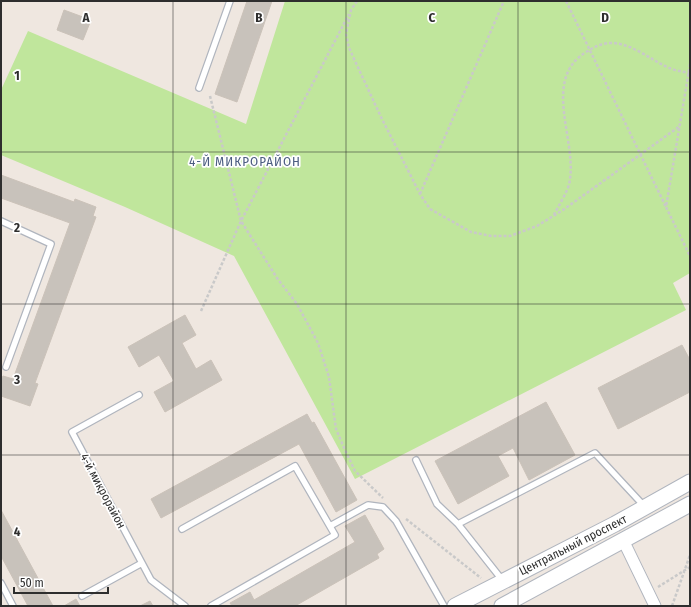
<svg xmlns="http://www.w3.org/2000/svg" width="691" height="607" font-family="'Fira Sans Condensed',sans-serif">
<rect width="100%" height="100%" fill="#efe7e0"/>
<path fill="#c0e69c" d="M285,1H690V273L673,283L686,310L355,479L234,256L125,207L1,155V90L28,31L246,124Z"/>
<path fill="#c8c2bb" stroke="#cbc2b9" d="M247,1H272L237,102L215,94Z
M64,10L91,20L83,40L57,30Z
M1,175L74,202L75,199L96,207L93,216L96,217L35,383L38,384L30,406L1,396V380L3,376L13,379L70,223L1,198Z
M185,315L196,335L182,343L196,369L211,360L222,380L165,412L154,392L174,381L159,355L139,367L128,347Z
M682,345L690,360V392L618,429L598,388Z
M546,402L575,455L529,480L513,448L498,456L509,476L458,504L435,461Z
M307,414L312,423L314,422L357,500L336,512L299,444L161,518L151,499Z
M1,510L53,606H28L1,556Z
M365,515L384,549L377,554L379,558L295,606H232L230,603L250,592L254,600L355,542L345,526Z
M76,599L80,606H64Z
M150,601L153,606H140Z"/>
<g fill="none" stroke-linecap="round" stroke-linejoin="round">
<defs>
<path id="lane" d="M199,88L230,1
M1,221L51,244L6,367
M139,395L72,432L151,580L185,606
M416,460L437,504L458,524
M330,526L368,505L383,507L396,521L444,606
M182,529L295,466L335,535L211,606
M503,581L458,524L595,453L645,507
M1,583L13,606
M82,596L142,563"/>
<path id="street" d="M623,540L655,606"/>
<path id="secondary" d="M455,606L615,524L690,482
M502,606L690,504"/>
</defs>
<use href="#lane" stroke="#b0b5be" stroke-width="8"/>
<use href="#street" stroke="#b0b5be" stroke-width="13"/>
<use href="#secondary" stroke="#b0b5be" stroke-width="17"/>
<path stroke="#c9c9c9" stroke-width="2.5" stroke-dasharray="3 2" stroke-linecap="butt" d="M357,1L351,10L346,34L349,48L381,117L420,194L430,209L471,232L491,236H510L537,226L563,210L680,126
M566,1L666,207
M690,64L666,207L690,256
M210,96L241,221L277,278L297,304L318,343L329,377L336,429L345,450L355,471L383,498
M420,194L504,1
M554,215C559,204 569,191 570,179C576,138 542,79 586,52C594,47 602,43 611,43C633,43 653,62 672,69C678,71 684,72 690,73
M201,311L241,221L349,14
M406,519L481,578
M658,587L690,567
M672,606L690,555"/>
<use href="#lane" stroke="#fff" stroke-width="5.5"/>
<use href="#street" stroke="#fff" stroke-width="11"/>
<use href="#secondary" stroke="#fff" stroke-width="15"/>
</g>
<path fill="none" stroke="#2e2e2e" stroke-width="1" stroke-opacity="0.55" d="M173,1V606M346,1V606M518,1V606M1,152H690M1,304H690M1,455H690"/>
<g text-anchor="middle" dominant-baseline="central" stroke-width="3.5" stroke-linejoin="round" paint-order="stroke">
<g font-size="12" fill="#2e2e2e" stroke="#fff">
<text transform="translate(103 491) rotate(62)">4-й микрорайон</text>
<text transform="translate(573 545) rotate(-27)">Центральный проспект</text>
</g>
<g font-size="13" letter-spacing="1" fill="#4c5d81" stroke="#fff">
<text x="245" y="161">4-Й МИКРОРАЙОН</text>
</g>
</g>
<g font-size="13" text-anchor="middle" font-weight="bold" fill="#2e2e2e" stroke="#fff" stroke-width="3.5" stroke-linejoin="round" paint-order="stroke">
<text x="86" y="22">A</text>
<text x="259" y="22">B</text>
<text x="432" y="22">C</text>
<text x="605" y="22">D</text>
<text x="17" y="80">1</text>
<text x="17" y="232">2</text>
<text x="17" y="384">3</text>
<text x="17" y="536">4</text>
</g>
<rect width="691" height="607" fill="none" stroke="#2e2e2e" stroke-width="4"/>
<path d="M14 587v6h94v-6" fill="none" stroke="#2e2e2e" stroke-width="2"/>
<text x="20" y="587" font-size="12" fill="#2e2e2e" stroke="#ffffff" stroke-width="3" paint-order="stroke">50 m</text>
</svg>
